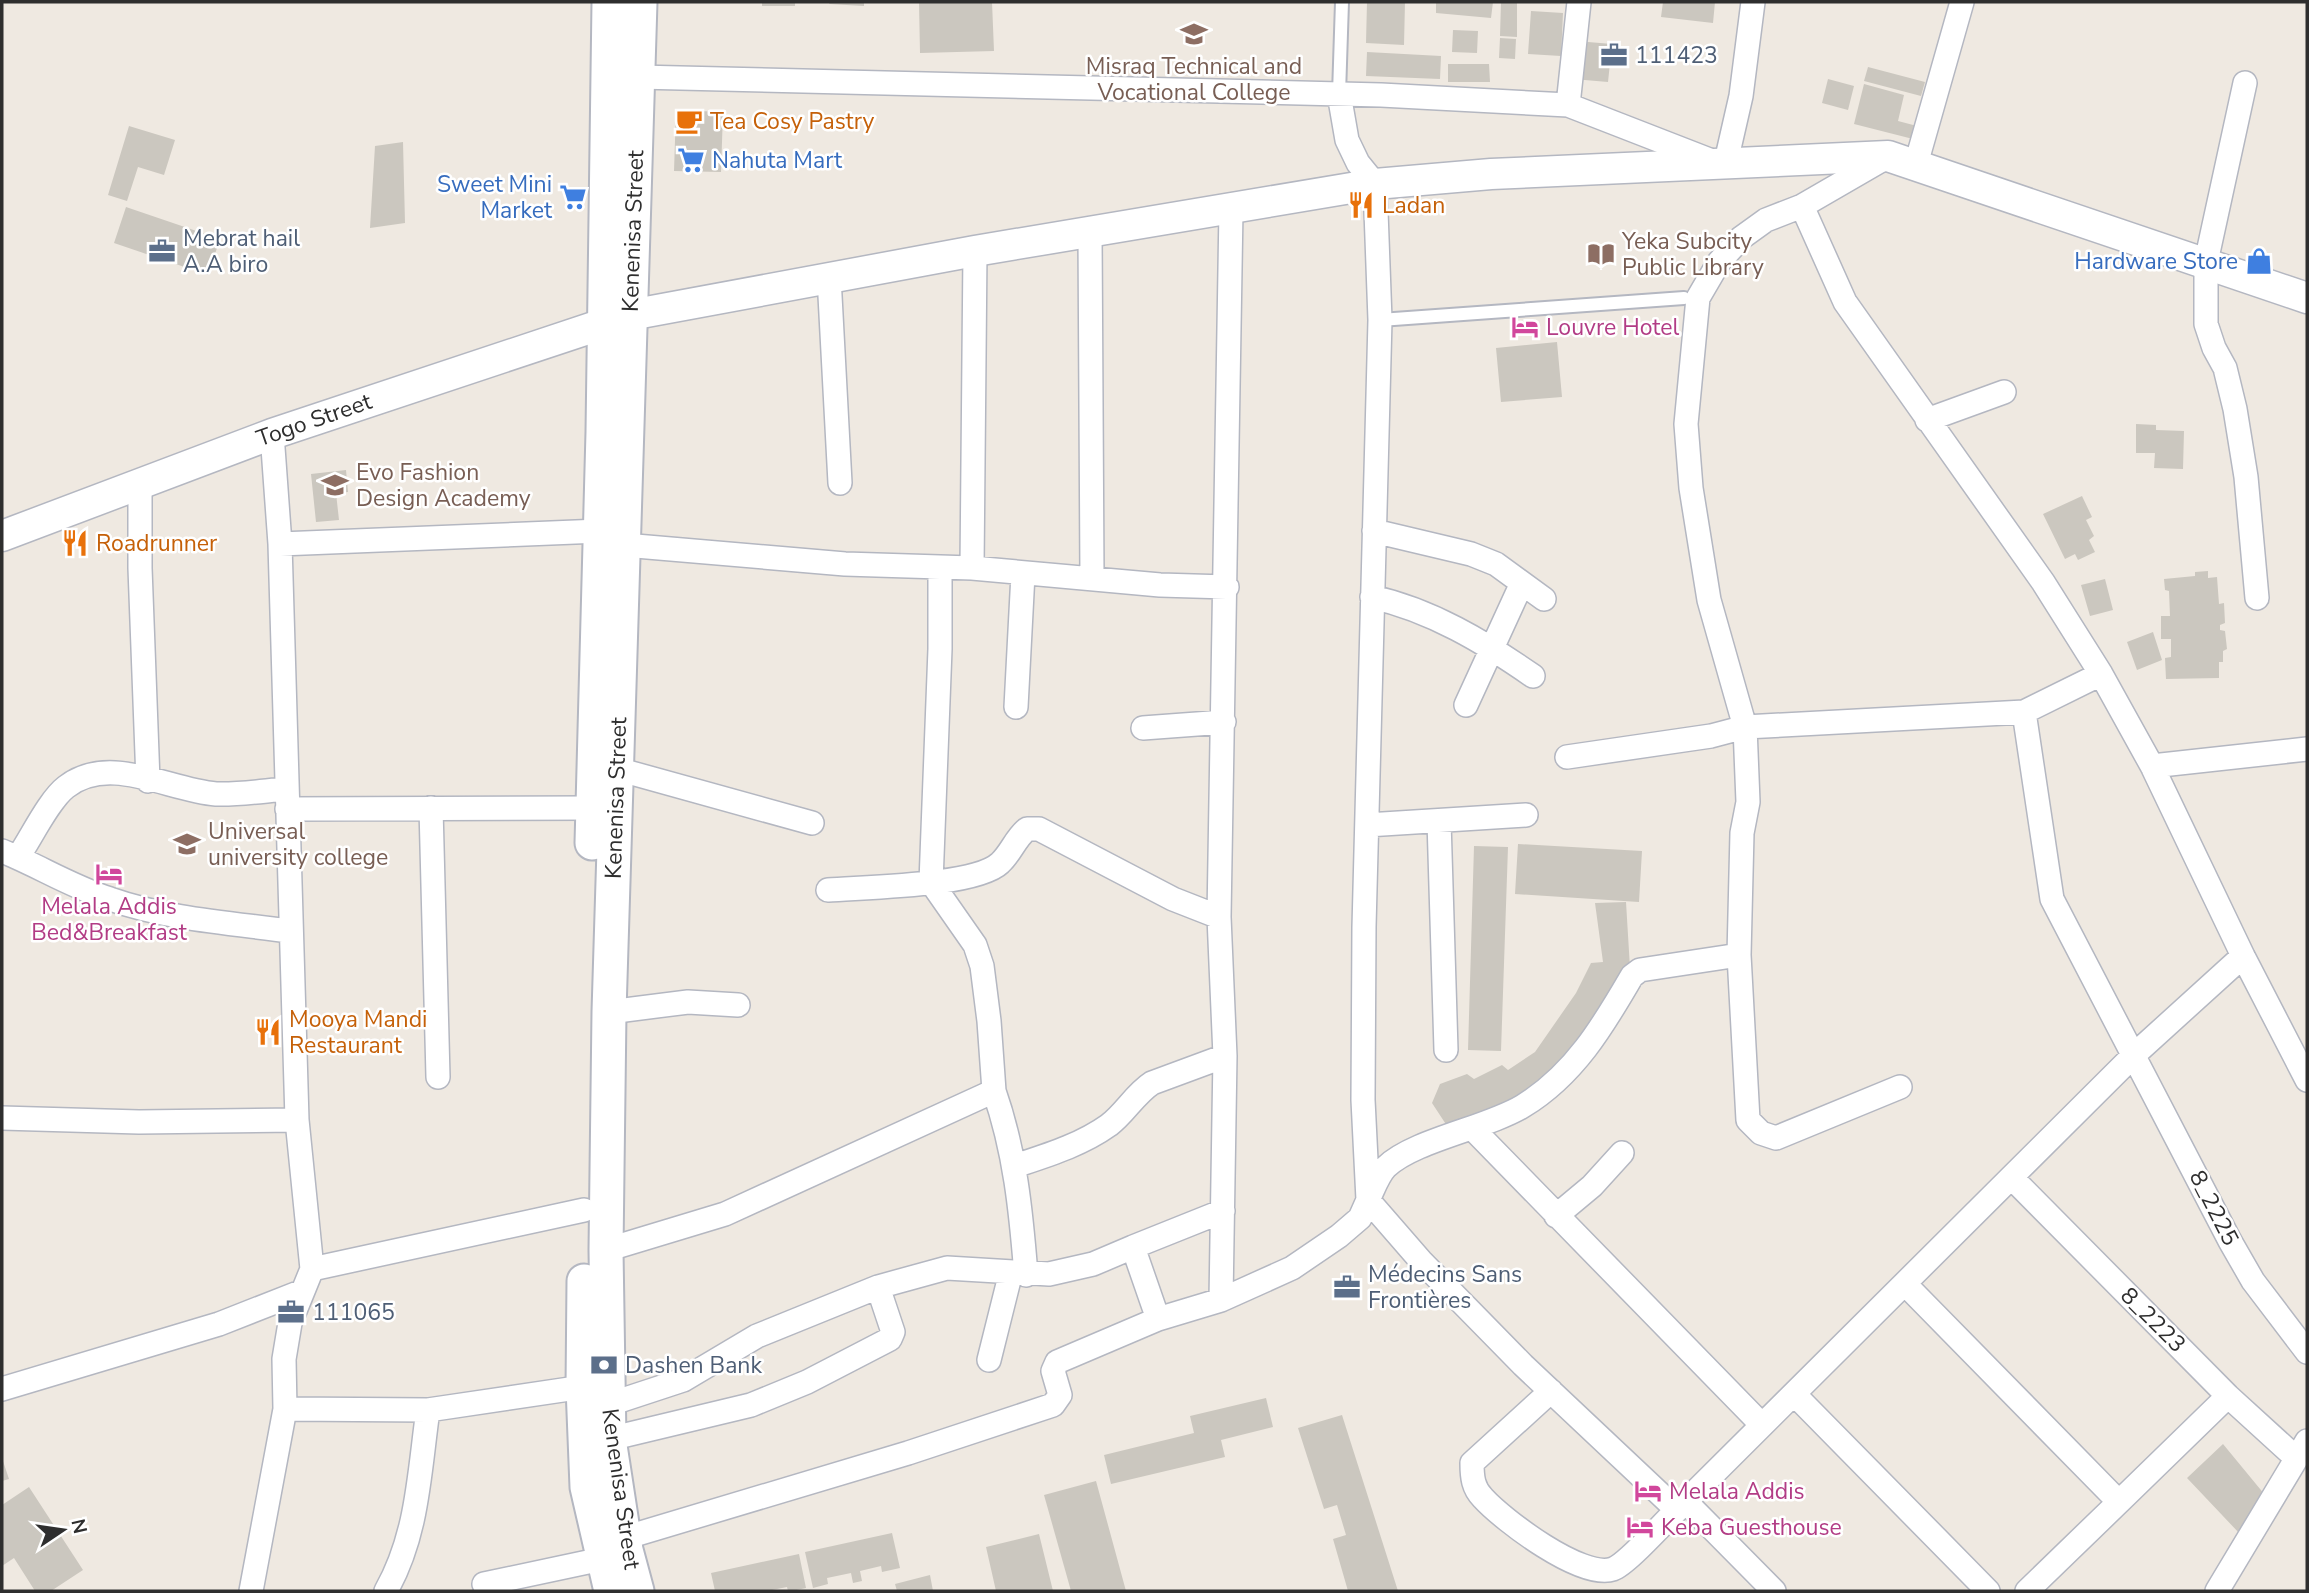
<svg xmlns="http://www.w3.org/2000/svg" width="2309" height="1593" font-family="'Nunito Sans',sans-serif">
<rect width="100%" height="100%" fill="#efe9e1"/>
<path fill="#cbc7bf" d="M762,2H795V6H762Z
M830,2H864V6L829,4Z
M919,2H992L994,51L920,53Z
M1367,2H1405L1404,45L1366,43Z
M1436,2H1493L1491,18L1436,13Z
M1501,2H1517V37L1500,36Z
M1663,2H1715L1713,23L1661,17Z
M1531,11L1563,13L1561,56L1528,54Z
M1453,30L1478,31L1477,53L1452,52Z
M1500,38L1516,39L1515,59L1499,58Z
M1576,41L1612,44L1608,82L1573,79Z
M1367,52L1441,56L1440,79L1366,76Z
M1448,64H1489L1490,82H1448Z
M1868,67L1925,82L1921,96L1864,81Z
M1828,79L1854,86L1848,110L1822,103Z
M1864,84L1904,95L1898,121L1917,126L1913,139L1854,124Z
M676,110L723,112L721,172L674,171Z
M129,126L175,140L164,175L138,167L127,201L108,195Z
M403,142L405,223L370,228L375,146Z
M126,207L220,239L208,275L114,243Z
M1557,342L1562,397L1501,402L1496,348Z
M2136,424L2156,425V430L2184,431L2183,469L2154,468L2155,453H2136Z
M346,470L348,492L336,493L339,520L316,522L311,474Z
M2082,496L2092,517L2086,520L2094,536L2089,540L2095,552L2078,560L2075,554L2065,559L2043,514Z
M2208,571V578L2217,577L2219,604L2224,603L2225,623L2220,625V630L2225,631L2227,649L2223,651V662H2219V678L2166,679L2165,658L2171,657V639H2161V616H2170L2169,591L2165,590L2164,579L2195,576V572Z
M2105,579L2113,610L2090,616L2081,585Z
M2153,632L2162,660L2137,670L2127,642Z
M1518,844L1642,851L1639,902L1515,894Z
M1474,846L1508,847L1501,1051L1468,1050Z
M1626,902L1630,968L1555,1077L1451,1132L1432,1103L1440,1084L1467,1074L1474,1079L1502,1065L1508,1070L1535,1052L1576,993L1591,963L1603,962L1595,903Z
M1266,1398L1273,1427L1221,1440L1225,1457L1111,1484L1104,1455L1194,1433L1190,1416Z
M1342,1415L1398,1591H1348L1333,1539L1346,1535L1337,1505L1324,1509L1298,1428Z
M2223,1444L2265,1495L2240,1534L2187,1478Z
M2,1458L9,1479L2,1481Z
M1096,1481L1126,1591H1071L1044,1495Z
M29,1487L83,1570L51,1591H35L14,1558L2,1566V1505Z
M892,1533L900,1568L882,1572L881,1566L860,1571L862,1581L853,1583L851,1573L827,1578L828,1584L813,1588L805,1552Z
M1039,1534L1053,1591H996L986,1547Z
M799,1554L806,1588L792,1591H788L787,1587L767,1591H715L711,1573Z
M930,1575L933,1591H897L895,1584Z"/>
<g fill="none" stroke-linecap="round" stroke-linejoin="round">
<defs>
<path id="service" d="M1339,94L1342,2
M1380,320L1684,298"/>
<path id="minor" d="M638,77L1381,95L1568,105L1725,166L1741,96L1753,2
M2245,83L2206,262V324L2214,348L2225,368L2235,409L2246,477L2257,598
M1568,105L1579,2
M1885,158L1802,206L1845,302L2043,582L2101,674L2152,766L2243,956L2307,1080
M1916,164L1962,2
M1802,206L1766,220L1741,238L1719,262L1698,298L1686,424L1691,488L1709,600L1745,727L1748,802L1742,833L1739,955L1748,1120L1761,1133L1776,1138L1900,1087
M1231,210L1219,917L1225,1056L1221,1300L1292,1268L1339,1236L1360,1218L1368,1200L1363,1100L1364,927L1380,320L1375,184L1358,163L1347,140L1339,94
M1090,233L1092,577
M829,277L840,483
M1927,420L2004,392
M140,482V568L148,781
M1374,531L1471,554L1496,564L1544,599
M280,544L600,531
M624,545L845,564L972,568L1160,585L1227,587
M972,568L975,251
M1372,597C1431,610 1484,642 1533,676
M2101,674L2024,712L2052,899L2230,1241L2253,1281L2307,1352
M1466,705L1522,583
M1016,707L1023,574
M1143,728L1224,722
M1567,757L1711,736L1745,727L2024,712
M2152,766L2307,749
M617,769L812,823
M431,808L438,1077
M287,809L593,808
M1439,821L1446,1050
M1367,825L1526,815
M2,851C39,866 72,887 110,899C167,919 230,923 290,931
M18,857C31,838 49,800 66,787C109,753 168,790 216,794C238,795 263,791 286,789
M828,890C865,887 976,886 1000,863C1011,853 1015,839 1027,829H1039L1173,899L1219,917
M1739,955L1640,970L1632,976C1603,1026 1574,1075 1523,1106C1487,1128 1414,1140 1386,1167C1378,1175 1373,1190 1368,1200L1421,1261L1523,1365L1677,1510L2135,1054L2243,956
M609,1012L688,1002L738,1005
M994,1091C1015,1151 1021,1211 1026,1275
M2,1118L139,1122L297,1120
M1472,1128L1762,1425
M1015,1166C1048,1155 1081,1145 1109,1125C1125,1113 1135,1094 1152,1083L1225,1056
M2012,1178L2228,1396L2296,1458
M1556,1216L1592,1186L1622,1153
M606,1250L725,1214L994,1091L989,1021L982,966L975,945L931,882L940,649V568
M312,1269L584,1210
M1906,1285L2119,1502L2027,1591
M1158,1319L1133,1247L1223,1211
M989,1360L1011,1272
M2,1389L219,1324L303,1291
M1551,1391L1472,1463C1472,1477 1473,1488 1483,1498C1503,1520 1582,1580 1613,1569C1627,1564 1664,1522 1677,1510
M1795,1395L1988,1591
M607,1405L683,1380L757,1336L878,1287L947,1268L1049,1274L1093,1264L1133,1247
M285,1409L428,1410L583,1387
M609,1439L751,1405L807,1382L890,1339L893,1332L878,1287
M1685,1501L1774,1591
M2119,1502L2228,1396
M624,1538L908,1453L1053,1405L1060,1395L1053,1371L1057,1362L1158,1319L1221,1300
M484,1584L602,1559
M251,1591L285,1409L284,1359L290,1323L312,1269L297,1120L280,544L272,434
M386,1591C418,1534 419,1474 428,1410
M2217,1591L2307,1441"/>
<path id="tertiary" d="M2,536L272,434L630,315L975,251L1375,184L1491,174L1888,156L2307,298"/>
<path id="secondary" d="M592,843L603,432L609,2
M584,1281L583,1387L587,1487L611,1591
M637,1591L626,1550L609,1439L606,1250L609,1012L640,2"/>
</defs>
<use href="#service" stroke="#b4b7c1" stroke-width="16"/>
<use href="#minor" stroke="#b4b7c1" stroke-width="26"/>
<use href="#tertiary" stroke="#b4b7c1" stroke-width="33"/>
<use href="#secondary" stroke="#b4b7c1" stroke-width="37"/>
<use href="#service" stroke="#fff" stroke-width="12"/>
<use href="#minor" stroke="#fff" stroke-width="23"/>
<use href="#tertiary" stroke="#fff" stroke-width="30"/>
<use href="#secondary" stroke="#fff" stroke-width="33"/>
</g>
<defs>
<symbol id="university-bare" viewBox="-9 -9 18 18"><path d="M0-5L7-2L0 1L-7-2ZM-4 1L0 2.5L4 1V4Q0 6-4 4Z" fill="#8d6e63" stroke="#fff" stroke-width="2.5" paint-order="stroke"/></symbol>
<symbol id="office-bare" viewBox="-9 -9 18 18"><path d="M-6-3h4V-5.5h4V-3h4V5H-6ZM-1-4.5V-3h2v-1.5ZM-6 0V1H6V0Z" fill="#5c6f8a" stroke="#fff" stroke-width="2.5" paint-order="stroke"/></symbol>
<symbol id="cafe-bare" viewBox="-9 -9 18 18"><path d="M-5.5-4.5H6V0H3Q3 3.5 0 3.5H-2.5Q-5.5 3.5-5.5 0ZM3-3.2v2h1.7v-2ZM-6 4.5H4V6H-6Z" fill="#e8710a" stroke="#fff" stroke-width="2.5" paint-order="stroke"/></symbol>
<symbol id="supermarket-bare" viewBox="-9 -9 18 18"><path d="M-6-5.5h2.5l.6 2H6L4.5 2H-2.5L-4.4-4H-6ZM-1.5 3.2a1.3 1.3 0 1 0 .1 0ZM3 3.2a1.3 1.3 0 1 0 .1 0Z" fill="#3f7fe0" stroke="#fff" stroke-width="2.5" paint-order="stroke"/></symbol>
<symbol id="restaurant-bare" viewBox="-9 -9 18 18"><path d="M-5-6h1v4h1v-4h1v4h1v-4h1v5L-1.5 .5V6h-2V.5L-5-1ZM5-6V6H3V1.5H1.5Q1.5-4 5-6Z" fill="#e8710a" stroke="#fff" stroke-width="2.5" paint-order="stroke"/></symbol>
<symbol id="library-bare" viewBox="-9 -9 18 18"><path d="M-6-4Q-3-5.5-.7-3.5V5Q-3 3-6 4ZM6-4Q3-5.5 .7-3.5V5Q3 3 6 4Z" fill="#8d6e63" stroke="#fff" stroke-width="2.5" paint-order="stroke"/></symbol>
<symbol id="shop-bare" viewBox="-9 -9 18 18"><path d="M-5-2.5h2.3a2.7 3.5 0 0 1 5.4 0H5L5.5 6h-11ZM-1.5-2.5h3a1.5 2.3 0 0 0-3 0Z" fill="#3f7fe0" stroke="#fff" stroke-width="2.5" paint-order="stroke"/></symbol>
<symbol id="hotel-bare" viewBox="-9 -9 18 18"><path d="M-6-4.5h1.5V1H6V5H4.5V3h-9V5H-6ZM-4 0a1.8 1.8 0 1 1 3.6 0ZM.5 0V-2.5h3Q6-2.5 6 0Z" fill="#d1479c" stroke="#fff" stroke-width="2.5" paint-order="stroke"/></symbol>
<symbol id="school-bare" viewBox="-9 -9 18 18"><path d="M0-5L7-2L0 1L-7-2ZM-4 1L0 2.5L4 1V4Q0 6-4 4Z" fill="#8d6e63" stroke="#fff" stroke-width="2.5" paint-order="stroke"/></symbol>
<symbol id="bank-bare" viewBox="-9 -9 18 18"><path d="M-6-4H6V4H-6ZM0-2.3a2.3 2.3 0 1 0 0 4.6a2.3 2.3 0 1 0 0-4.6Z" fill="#5c6f8a" stroke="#fff" stroke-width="2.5" paint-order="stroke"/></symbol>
</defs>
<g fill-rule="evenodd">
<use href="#university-bare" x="1175" y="15" width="38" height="38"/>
<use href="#office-bare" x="1595" y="36" width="38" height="38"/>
<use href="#cafe-bare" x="670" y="102" width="38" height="38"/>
<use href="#supermarket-bare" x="672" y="141" width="38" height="38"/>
<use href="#supermarket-bare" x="554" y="178" width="38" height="38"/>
<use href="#restaurant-bare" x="1342" y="186" width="38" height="38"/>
<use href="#office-bare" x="143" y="232" width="38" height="38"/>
<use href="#library-bare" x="1582" y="235" width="38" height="38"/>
<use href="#shop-bare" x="2240" y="242" width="38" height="38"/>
<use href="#hotel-bare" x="1506" y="308" width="38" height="38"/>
<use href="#school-bare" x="316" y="466" width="38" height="38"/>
<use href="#restaurant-bare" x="56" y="524" width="38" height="38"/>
<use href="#school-bare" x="168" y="825" width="38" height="38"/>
<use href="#hotel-bare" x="90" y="855" width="38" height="38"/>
<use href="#restaurant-bare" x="249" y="1013" width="38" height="38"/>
<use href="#office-bare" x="1328" y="1268" width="38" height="38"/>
<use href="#office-bare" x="272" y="1293" width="38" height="38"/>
<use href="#bank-bare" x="585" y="1346" width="38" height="38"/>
<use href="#hotel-bare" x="1629" y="1472" width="38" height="38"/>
<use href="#hotel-bare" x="1621" y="1508" width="38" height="38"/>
</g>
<g text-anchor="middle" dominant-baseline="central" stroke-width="5" stroke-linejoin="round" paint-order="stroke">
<g font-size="23" fill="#4e5e75" stroke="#fff" text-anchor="start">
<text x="1635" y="55">111423</text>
<text x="183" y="238">Mebrat hail<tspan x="183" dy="26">A.A biro</tspan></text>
<text x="1368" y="1274">Médecins Sans<tspan x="1368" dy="26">Frontières</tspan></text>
<text x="312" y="1312">111065</text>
<text x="625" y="1365">Dashen Bank</text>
</g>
<g font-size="23" fill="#785e54" stroke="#fff" text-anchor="start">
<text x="1194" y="66" text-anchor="middle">Misraq Technical and<tspan x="1194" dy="26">Vocational College</tspan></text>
<text x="1622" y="241">Yeka Subcity<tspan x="1622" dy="26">Public Library</tspan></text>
<text x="356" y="472">Evo Fashion<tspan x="356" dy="26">Design Academy</tspan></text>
<text x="208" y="831">Universal<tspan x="208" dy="26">university college</tspan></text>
</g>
<g font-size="23" fill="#c56008" stroke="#fff" text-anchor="start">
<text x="710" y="121">Tea Cosy Pastry</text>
<text x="1382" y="205">Ladan</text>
<text x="96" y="543">Roadrunner</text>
<text x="289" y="1019">Mooya Mandi<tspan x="289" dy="26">Restaurant</tspan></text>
</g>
<g font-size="23" fill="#366cbe" stroke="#fff" text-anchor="end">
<text x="712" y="160" text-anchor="start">Nahuta Mart</text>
<text x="552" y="184">Sweet Mini<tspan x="552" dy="26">Market</tspan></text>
<text x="2238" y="261">Hardware Store</text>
</g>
<g font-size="23" fill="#2e2e2e" stroke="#fff">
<text transform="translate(633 231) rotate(-88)">Kenenisa Street</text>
<text transform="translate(314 420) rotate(-19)">Togo Street</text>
<text transform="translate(616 798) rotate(-88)">Kenenisa Street</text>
<text transform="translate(2214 1208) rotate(63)">8_2225</text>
<text transform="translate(2153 1320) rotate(45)">8_2223</text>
<text transform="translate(621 1489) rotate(82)">Kenenisa Street</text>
</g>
<g font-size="23" fill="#b23c85" stroke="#fff" text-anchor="start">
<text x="1546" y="327">Louvre Hotel</text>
<text x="109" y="906" text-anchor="middle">Melala Addis<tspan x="109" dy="26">Bed&amp;Breakfast</tspan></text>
<text x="1669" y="1491">Melala Addis</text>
<text x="1661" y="1527">Keba Guesthouse</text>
</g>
</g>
<rect width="2309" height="1593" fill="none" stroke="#2e2e2e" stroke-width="7"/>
<g transform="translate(63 1530) rotate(77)" stroke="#ffffff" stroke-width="5" paint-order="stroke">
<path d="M0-5L12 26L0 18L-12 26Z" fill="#2e2e2e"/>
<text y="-10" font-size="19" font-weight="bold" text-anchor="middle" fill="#2e2e2e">N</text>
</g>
</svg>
